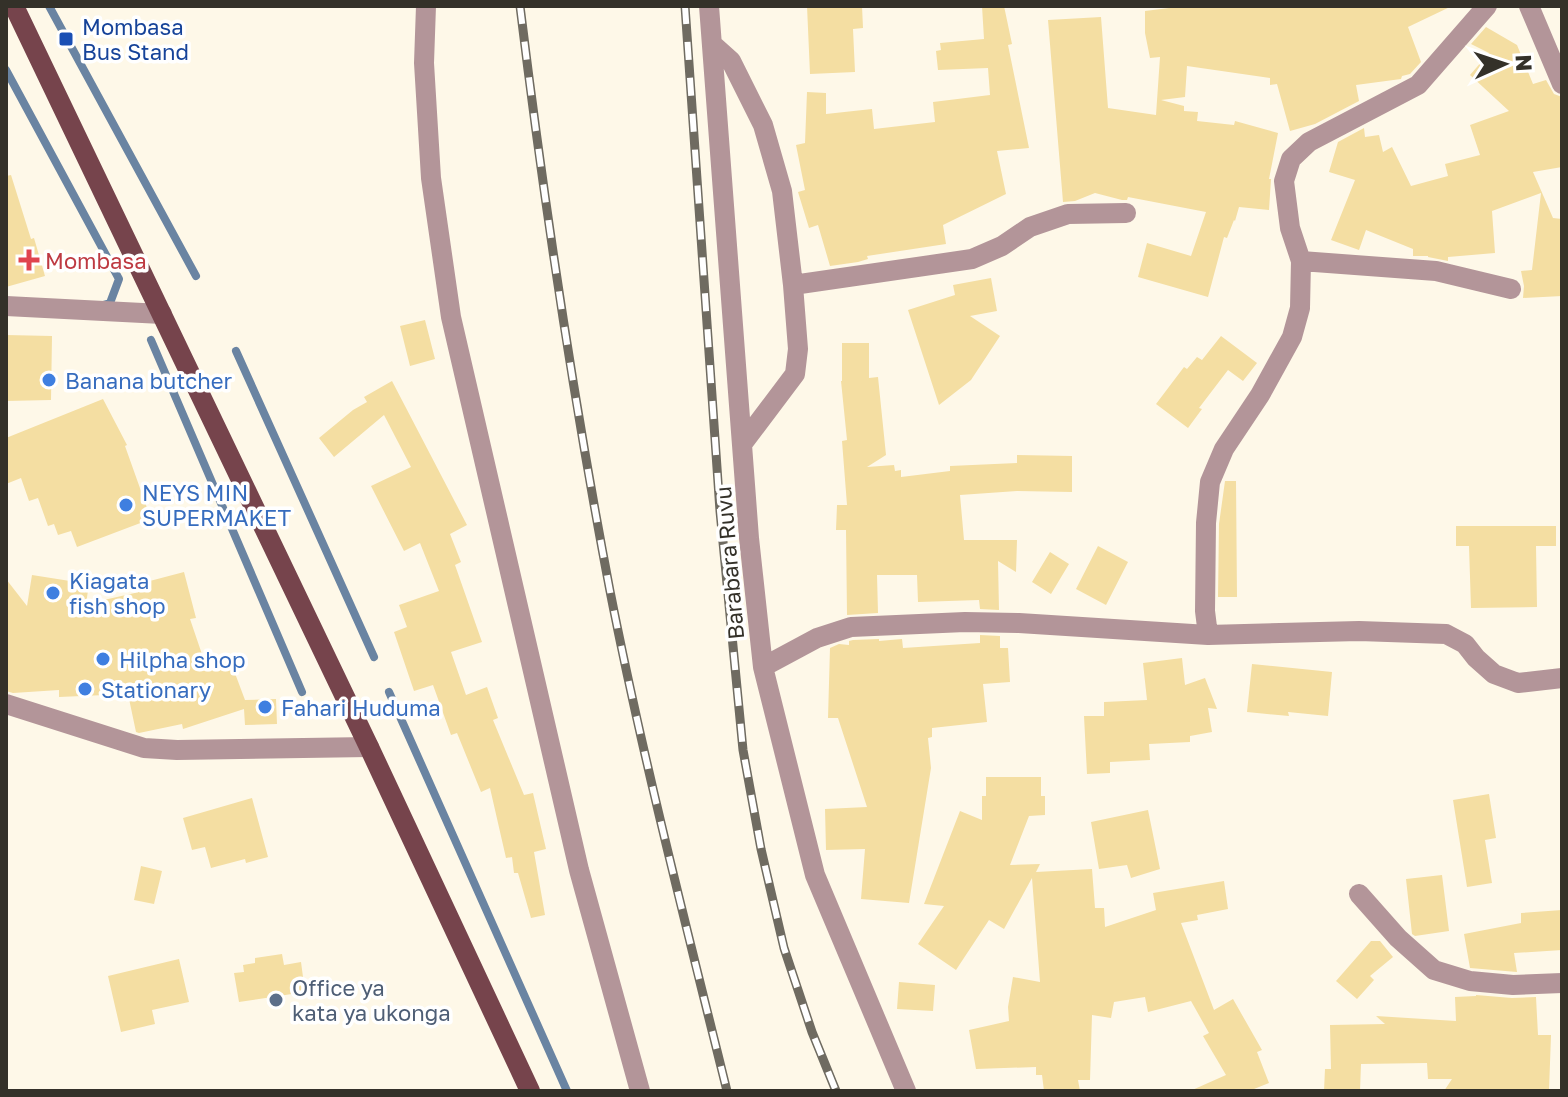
<svg xmlns="http://www.w3.org/2000/svg" width="1568" height="1097" font-family="'Golos Text',sans-serif">
<rect width="100%" height="100%" fill="#fef8e8"/>
<g fill="none" stroke-linecap="round" stroke-linejoin="round">
<path stroke="#6a84a2" stroke-width="8" d="M49,6L196,276
M6,70L119,279L110,303L103,305
M151,340L302,692
M236,351L374,657
M389,692L567,1091"/>
</g>
<path fill="#f4dea2" d="M807,6H862L863,28L853,29L855,72L810,74Z
M982,6H1004L1012,44L1008,45L1029,148L997,151L1006,194L943,225L946,244L867,256L868,259L858,262L830,266L818,225L809,228L798,192L805,190L796,145L805,143L807,92L826,93V114L872,109L874,129L935,122L933,102L990,95L988,68L938,70L936,51L941,50L940,43L984,39Z
M1185,6H1452L1408,27L1421,62L1410,74L1402,76L1401,79L1356,85L1359,101L1315,124L1290,131L1277,84L1270,85V78L1187,66L1185,97L1161,100L1184,106V111L1198,112L1197,121L1234,125L1235,121L1278,133L1269,179H1271L1269,210L1239,207L1235,221L1234,220L1227,238L1224,237L1208,297L1138,277L1147,243L1191,256L1206,212L1128,197L1127,200H1122L1095,193L1075,201L1063,202L1048,20L1101,17L1108,108L1156,115L1160,57L1150,58L1145,33V11Z
M1486,27L1517,45L1533,84L1546,80L1554,94L1562,97V167L1533,172L1553,218L1562,219V296L1523,298L1524,286L1521,271L1532,270L1541,193L1492,211L1495,253L1448,257V261L1428,257V256H1413V249L1366,230L1359,250L1331,240L1355,180L1329,172L1338,142L1364,128L1365,137L1379,135L1383,152L1392,147L1411,186L1448,176L1445,164L1480,155L1470,125L1509,111L1470,75L1489,53L1471,44Z
M11,175L31,239L34,238L45,276L6,287V176Z
M991,278L997,311L970,316L1000,336L971,380L939,405L908,310L955,295L953,285Z
M425,320L435,359L410,366L400,326Z
M6,335L52,336L51,400L6,401Z
M1221,336L1257,363L1243,381L1228,370L1199,408L1202,409L1188,428L1156,404L1184,367L1187,369L1197,357L1202,360Z
M842,343H869V378L878,377L886,455L867,467L894,465L895,471L901,470V477L950,471V466L1017,463V455L1072,456V492L1017,491L960,495L964,540H1017L1016,572L998,561L999,610L980,609L979,600L918,602L917,575H877L878,613L847,615L846,530H836L837,505H847L842,441L847,440L841,381H842Z
M392,381L467,525L450,534L461,562L455,565L482,642L451,652L466,695L487,687L498,718L493,720L524,795L533,793L546,849L534,852L545,915L531,918L518,873H514L512,857L506,858L490,788L481,792L457,733L451,735L433,685L414,691L394,632L407,627L399,605L439,591L420,543L404,551L371,486L411,467L384,415L334,457L319,438L353,410L367,402L364,397Z
M103,399L127,445L125,446L151,519L77,547L71,531L58,535L54,524L48,526L38,498L29,501L21,478L6,484V438Z
M1225,481H1236L1237,597H1218L1219,524Z
M1456,526H1556V546H1536L1537,607L1471,608L1469,546H1456Z
M1098,546L1128,562L1106,605L1076,589Z
M1050,552L1069,564L1051,594L1032,582Z
M184,572L196,618L190,619L207,669L230,660L245,700L276,699L277,724L245,725L244,709L183,729L182,724L139,733L136,732L128,694L59,697V690L13,693L6,691V579L27,606L32,575L89,584L86,604L148,590L146,582Z
M980,635L1000,636V648H1008L1010,682L983,684L987,722L932,728V737L928,738L931,768L909,903L861,899L865,849L826,850L825,809L867,807L838,718H828L830,648L839,644L849,645V641L853,640L879,639V641L902,639L903,648L980,643Z
M1182,658L1185,685L1205,678L1217,709L1208,708L1212,732L1190,736V742L1149,744L1150,760L1110,762V773L1087,774L1084,716H1104V702L1147,700L1143,663Z
M1252,664L1332,672L1328,716L1288,712L1289,716L1247,712Z
M986,777H1041V796H1045V815L1029,816L1010,865L1040,864L1036,872L1092,869L1095,908H1104L1105,927L1156,910L1153,893L1224,881L1228,909L1197,915L1198,920L1181,923L1214,1010L1233,999L1262,1050L1257,1052L1269,1083L1249,1091H1190L1226,1075L1203,1036L1209,1033L1191,1001L1148,1012L1145,997L1114,1002L1111,1018L1092,1015L1090,1080H1078L1080,1091H1044L1042,1075H1036V1067L976,1069L969,1030L1009,1021L1008,1007L1013,977L1040,982L1032,878L1004,929L989,920L956,970L918,944L944,906L924,904L960,811L982,820V796H986Z
M1489,794L1496,838L1485,840L1492,883L1467,887L1453,800Z
M252,798L268,857L246,863L245,859L211,868L205,847L192,850L183,818Z
M1148,810L1160,869L1131,878L1127,865L1099,869L1091,822Z
M141,866L162,871L154,904L134,900Z
M1442,875L1449,931L1415,936L1412,934L1406,879Z
M1562,910V950L1514,953L1517,972L1470,968L1464,934L1521,923V913Z
M1371,941H1380L1393,957L1370,976L1374,980L1357,999L1336,981Z
M282,954L284,965L301,962L305,992L239,1002L234,973L244,972L243,965L255,963V958Z
M179,959L189,1002L152,1010L155,1024L121,1032L108,976Z
M899,982L935,985L933,1011L897,1009Z
M1476,995L1512,998L1536,997L1538,1035H1551L1549,1091H1444L1452,1079H1428L1427,1063L1361,1064L1360,1091H1324L1325,1069H1331L1330,1025L1385,1024L1376,1016L1456,1021L1455,997L1476,996Z"/>
<g fill="none" stroke-linecap="round" stroke-linejoin="round">
<path stroke="#b39599" stroke-width="20" d="M426,6L424,63L431,178L451,317L579,870L640,1091
M709,6L749,538L763,667L815,875L906,1091
M1529,6L1562,84
M712,44L731,61L763,125L782,191L793,285
M1301,261L1436,271L1511,289
M6,306L162,314
M743,443L795,374L798,349L793,285L972,259L1002,246L1030,227L1068,214L1126,213
M1208,635L1205,611L1206,523L1210,482L1224,449L1260,395L1292,337L1300,308L1301,261L1290,228L1284,181L1291,159L1309,142L1418,85L1487,6
M763,667L817,638L851,627L965,622L1019,623L1208,635L1359,631L1446,634L1465,644L1476,658L1494,674L1518,683L1562,678
M6,704L144,748L177,750L369,747
M1359,894L1398,938L1434,970L1470,981L1513,985L1562,983"/>
<path stroke="#76444c" stroke-width="20" d="M14,6L369,747L530,1091"/>
<defs>
<path id="rail" d="M520,6C544,202 573,397 610,591C643,759 686,925 727,1091
M685,6L720,511L743,750L761,849L784,948L812,1032L836,1091"/>
</defs>
<use href="#rail" stroke="#6f6b61" stroke-width="9"/>
<use href="#rail" stroke="#fff" stroke-width="6" stroke-dasharray="18" stroke-linecap="butt"/>
</g>
<rect fill="#1a4fb4" stroke="#fff" stroke-width="3" x="58" y="31" width="16" height="16" rx="4"/>
<path fill="#e0444e" stroke="#fff" stroke-width="3" d="M25 248h8v8h8v8h-8v8h-8v-8h-8v-8h8z"/>
<g fill="#3f7fe0" stroke="#fff" stroke-width="3">
<circle cx="49" cy="380" r="8"/>
<circle cx="126" cy="505" r="8"/>
<circle cx="53" cy="593" r="8"/>
<circle cx="103" cy="659" r="8"/>
<circle cx="85" cy="689" r="8"/>
<circle cx="265" cy="707" r="8"/>
</g>
<circle fill="#5c6f8a" stroke="#fff" stroke-width="3" cx="276" cy="1000" r="8"/>
<g text-anchor="middle" dominant-baseline="central" stroke-width="7" stroke-linejoin="round" paint-order="stroke">
<g font-size="22" fill="#164399" stroke="#fff" text-anchor="start">
<text x="82" y="26">Mombasa<tspan x="82" dy="25">Bus Stand</tspan></text>
</g>
<g font-size="22" fill="#be3a42" stroke="#fff" text-anchor="start">
<text x="45" y="260">Mombasa</text>
</g>
<g font-size="22" fill="#366cbe" stroke="#fff" text-anchor="start">
<text x="65" y="380">Banana butcher</text>
<text x="142" y="492">NEYS MIN<tspan x="142" dy="25">SUPERMAKET</tspan></text>
<text x="69" y="580">Kiagata<tspan x="69" dy="25">fish shop</tspan></text>
<text x="119" y="659">Hilpha shop</text>
<text x="101" y="689">Stationary</text>
<text x="281" y="707">Fahari Huduma</text>
</g>
<g font-size="22" fill="#343129" stroke="#fff">
<text transform="translate(729 563) rotate(-95)">Barabara Ruvu</text>
</g>
<g font-size="22" fill="#4e5e75" stroke="#fff" text-anchor="start">
<text x="292" y="987">Office ya<tspan x="292" dy="25">kata ya ukonga</tspan></text>
</g>
</g>
<rect width="1568" height="1097" fill="none" stroke="#343129" stroke-width="16"/>
<g transform="translate(1504 64) rotate(87)" stroke="#ffffff" stroke-width="6" paint-order="stroke">
<path d="M0-6L14 30L0 20L-14 30Z" fill="#343129"/>
<text y="-12" font-size="22" font-weight="bold" text-anchor="middle" fill="#343129">N</text>
</g>
</svg>
